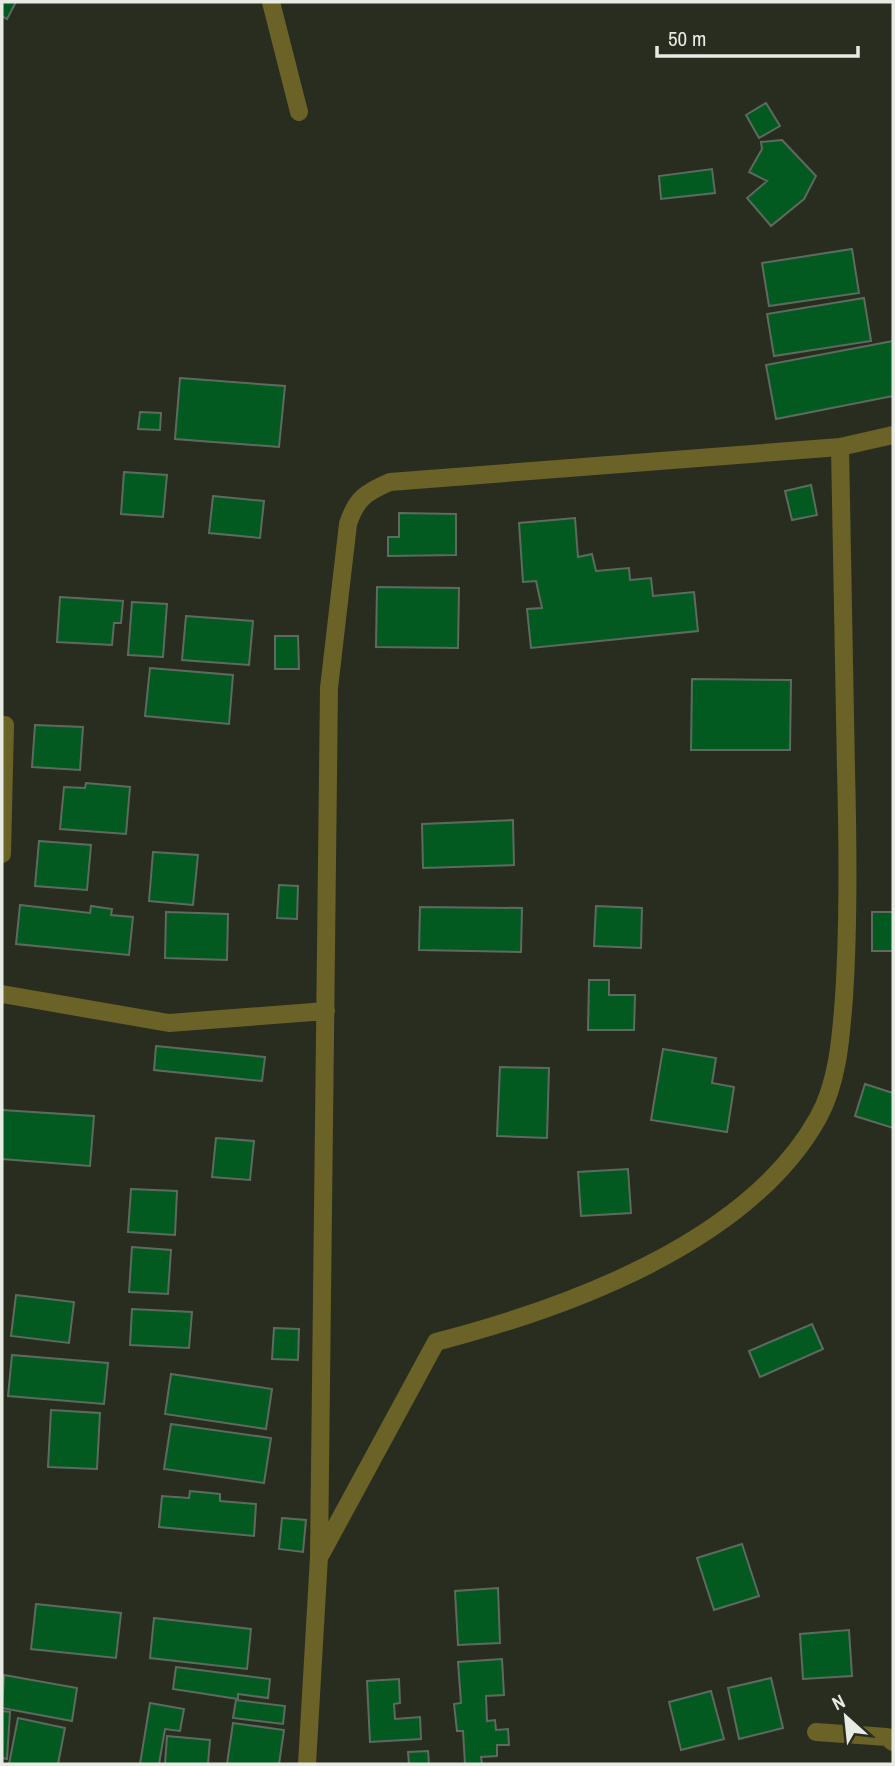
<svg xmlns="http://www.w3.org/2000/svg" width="895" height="1766" font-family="'Archivo Narrow',sans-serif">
<rect width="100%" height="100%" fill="#282d20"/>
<path fill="#035a20" stroke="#5e6a5f" stroke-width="2" d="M2,2H16L7,19L2,16Z
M766,103L780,126L759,138L746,115Z
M782,140L816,176L804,199L771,226L747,198L767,181L749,172L762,149L761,142Z
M712,169L715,193L661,199L659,176Z
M852,249L859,293L769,306L762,263Z
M864,298L871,341L774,356L767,314Z
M893,341V396L776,419L766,365Z
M180,378L285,386L279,447L175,439Z
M140,412L161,413L160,430L138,429Z
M124,472L167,475L163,517L121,514Z
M811,485L817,515L792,520L785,491Z
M213,496L264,501L260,538L209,533Z
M399,513L456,514V555L388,556V537H399Z
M575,518L578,557L592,554L596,571L629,568L630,580L651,578L653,596L694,592L698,631L531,648L527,609L542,608L536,581L523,582L519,523Z
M377,587L459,588L458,648L376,647Z
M60,597L123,601L121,623H114L112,645L57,642Z
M132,602L167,604L163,657L128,655Z
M186,616L253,621L249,665L182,660Z
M275,636H298L299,669H275Z
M150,668L233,675L229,724L145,716Z
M692,679L791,680L790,750H691Z
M35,725L83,727L80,770L32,767Z
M86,783L130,787L126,834L60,829L64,787L85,788Z
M513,820L514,865L423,868L422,824Z
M39,841L91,845L87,890L35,886Z
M153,852L198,855L193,905L149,901Z
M279,885L298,886L297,919L277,918Z
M20,905L90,913L91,906L112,909L111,915L133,917L129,955L16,944Z
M596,906L642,908L641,948L594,946Z
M420,907L522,908L521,952L419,950Z
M166,912L228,914L227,960L165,958Z
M872,912H893V951H872Z
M589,980H609V995H635L634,1030H588Z
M156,1046L265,1057L262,1081L154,1070Z
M663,1049L716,1058L712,1083L734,1087L727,1132L651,1120Z
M500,1067L549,1068L547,1138L497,1136Z
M865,1084L893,1093V1128L855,1116Z
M2,1110L94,1116L90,1166L2,1159Z
M216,1138L254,1141L250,1180L212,1177Z
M628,1169L631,1213L581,1216L578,1172Z
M131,1189L177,1191L175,1235L128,1232Z
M132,1247L171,1250L168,1294L129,1292Z
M16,1295L74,1302L69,1343L11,1336Z
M132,1309L192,1312L189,1348L130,1345Z
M812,1324L823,1349L760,1377L749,1351Z
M274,1328L299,1329L298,1360L272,1359Z
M12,1355L108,1363L104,1404L8,1396Z
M171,1374L272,1389L266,1429L165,1414Z
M51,1410L100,1413L97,1469L48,1467Z
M171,1424L271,1438L264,1483L164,1469Z
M190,1491L220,1494V1501L256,1504L254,1536L159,1527L162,1496L189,1498Z
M282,1518L306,1520L303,1552L279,1549Z
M742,1544L759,1596L714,1610L697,1558Z
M498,1588L500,1643L458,1645L455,1591Z
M36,1604L121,1613L116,1658L31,1649Z
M154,1618L251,1629L247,1669L150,1658Z
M849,1630L852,1676L803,1679L800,1634Z
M502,1659L504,1695L486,1696L487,1721L495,1720L496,1730L508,1729L509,1745H497V1756L481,1757L482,1764H457H465L463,1731H457L454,1704L461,1703L458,1662Z
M176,1667L270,1679L268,1698L238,1694V1699L173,1689Z
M4,1675L77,1688L72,1721L2,1708Z
M771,1678L783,1728L739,1739L728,1688Z
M399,1679L400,1703L394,1704L395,1719L420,1717L421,1739L370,1742L367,1681Z
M711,1691L724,1739L681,1750L669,1702Z
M236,1700L285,1706L283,1724L233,1718Z
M150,1703L184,1709L180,1731L165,1729L159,1764H140Z
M2,1711L10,1712L7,1759L2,1758Z
M18,1718L65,1728L58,1764H9Z
M233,1723L284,1730L279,1764H227Z
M167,1736L210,1740L208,1764H165Z
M428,1751L429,1764H409L408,1752Z"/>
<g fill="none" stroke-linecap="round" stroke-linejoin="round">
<path stroke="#6b6227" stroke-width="18" d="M271,2L299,112
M2,854L5,725
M2,994L169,1023L326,1011
M321,1554L436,1342C567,1308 748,1243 818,1118C838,1082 841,1037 844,997C849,921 848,846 846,770C844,662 842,554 840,447
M816,1732L887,1737L893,1742
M307,1764L319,1557L329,688L348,524C356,499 366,492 390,482L840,447L893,435"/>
</g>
<rect width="895" height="1766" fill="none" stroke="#e8ebe3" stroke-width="7"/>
<g transform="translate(846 1717) rotate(333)" stroke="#282d20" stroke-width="5" paint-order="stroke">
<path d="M0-5L12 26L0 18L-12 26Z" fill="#e8ebe3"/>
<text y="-10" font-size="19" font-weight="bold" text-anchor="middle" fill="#e8ebe3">N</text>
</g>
<path d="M657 46v10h201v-10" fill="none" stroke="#e8ebe3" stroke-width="3.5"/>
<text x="668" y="46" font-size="21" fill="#e8ebe3" stroke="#282d20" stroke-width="5" paint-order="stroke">50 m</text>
</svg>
